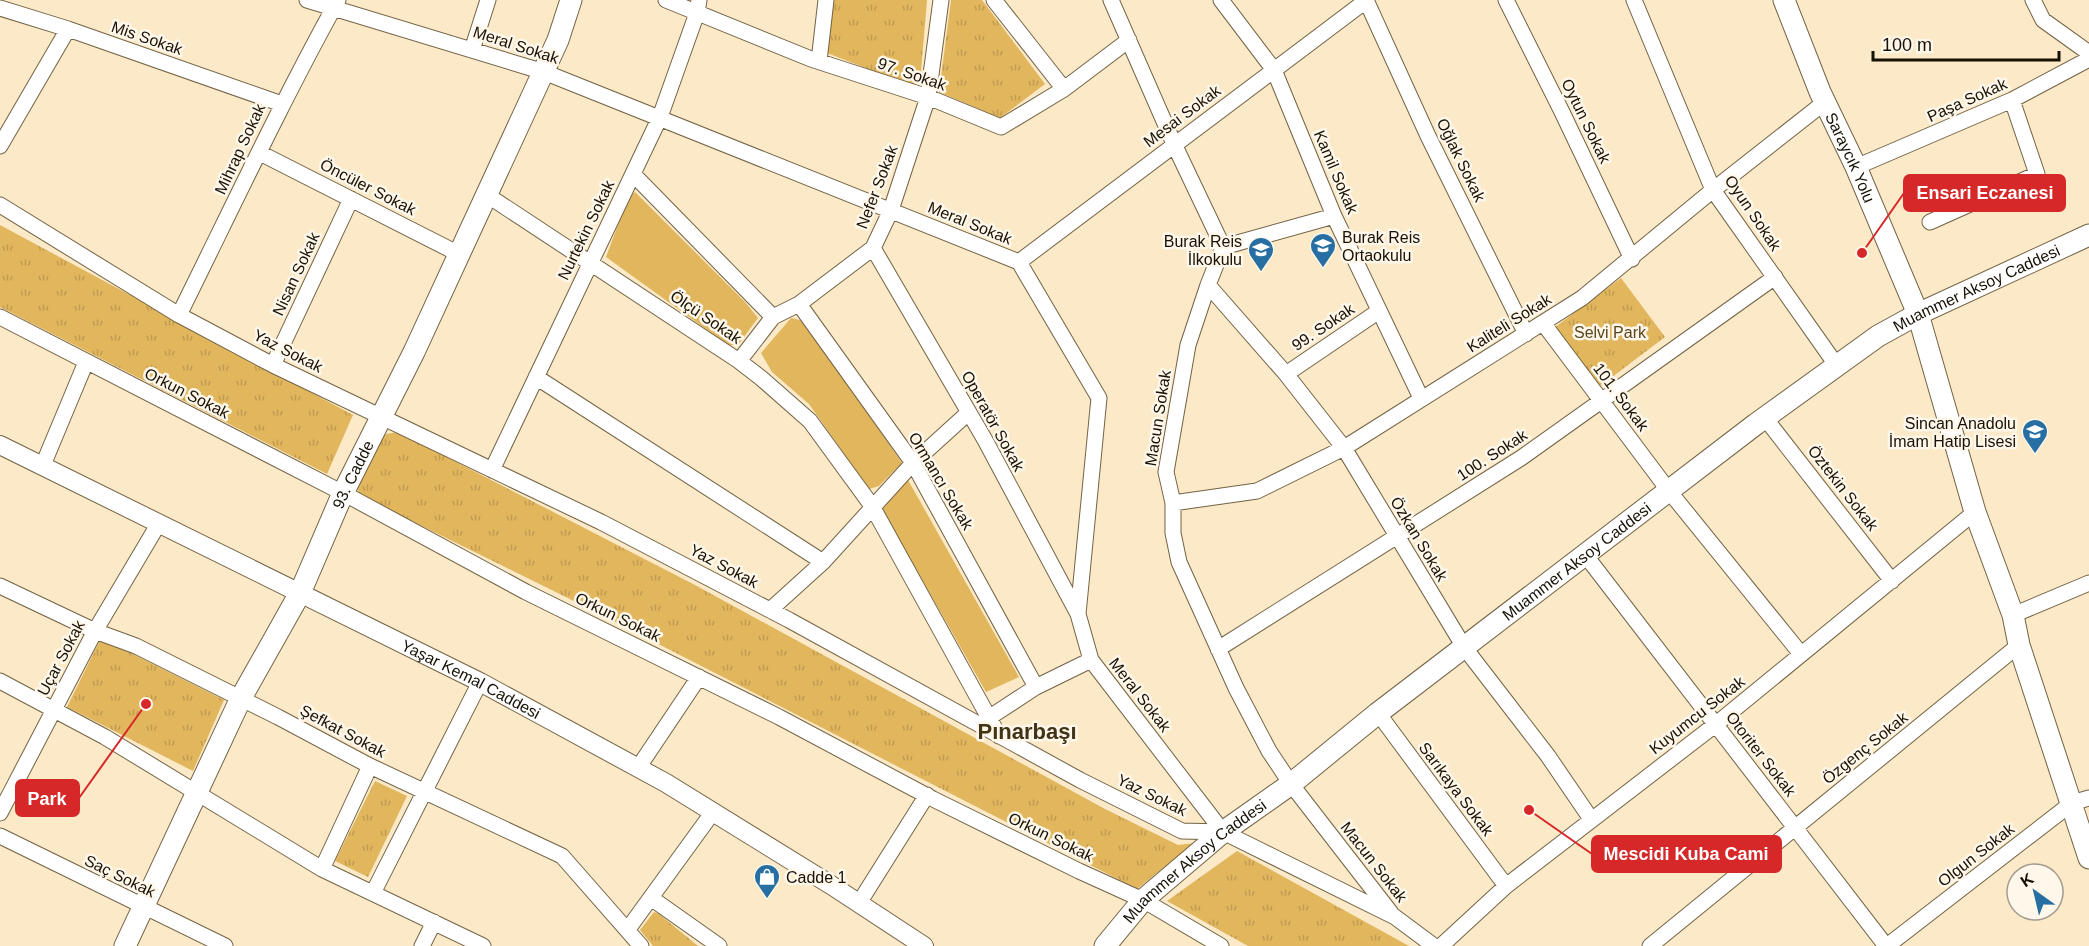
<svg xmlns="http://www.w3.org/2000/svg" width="2089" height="946" font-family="Arial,sans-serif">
<defs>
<pattern id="park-tufts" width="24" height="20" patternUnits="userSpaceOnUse" patternTransform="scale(1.5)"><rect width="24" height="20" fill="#e2b65d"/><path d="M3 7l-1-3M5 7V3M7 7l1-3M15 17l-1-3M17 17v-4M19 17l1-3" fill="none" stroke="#c19b4f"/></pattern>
</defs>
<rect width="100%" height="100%" fill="#fbe9c7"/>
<path fill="#e2b65d" d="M635,192L746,303L758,318L738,345H728L606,257L628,198Z
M791,318L804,321L902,463L879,486L869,489L809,404L772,372L761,353Z
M908,480L1019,677L986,692L882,509Z"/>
<path fill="url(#park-tufts)" d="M832,0H927L920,83L912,86L827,53Z
M951,0H982L1045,84L1000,118L939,92Z
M0,225L353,415L327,474L0,307Z
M1621,278L1665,337L1599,387L1554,328Z
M398,432L695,585L1105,809L1178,845L1194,843L1137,889L586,607L359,495L357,484L378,445L386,434Z
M101,638L224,700L193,771L67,707Z
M375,781L407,796L368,877L335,861Z
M1237,851L1409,946H1248L1167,901Z
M654,912L659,914L698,946H653L640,930Z"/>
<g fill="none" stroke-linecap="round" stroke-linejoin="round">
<defs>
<path id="minor" d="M307,0L544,72L1019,262L1099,398L1078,614L1091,660L1223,832
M666,0L811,59L928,97L1001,127L1064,89L1129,40
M994,0L1064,89
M1111,0L1174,144L1223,247L1208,285L1188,345L1166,472L1173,503V533L1179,562L1236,688L1269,751L1291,784L1391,913
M1221,0L1274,70L1334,216L1421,398
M1366,0L1428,136L1526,334
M1506,0L1562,112L1632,259
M1634,0L1713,190L1837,366
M2033,0L2043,20L2089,53
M0,8L68,29L282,104
M472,50L488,0
M819,61L826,0
M0,146L68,29
M260,153L459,254
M1856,167L2012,100L2089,59
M633,174L773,317
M487,195L739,361L761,378L810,421L872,506L999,736
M0,205L179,315L273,365L601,522L789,620L1080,780L1182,831L1223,832L1395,917L1434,946
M1930,222L2037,174L2012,100
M1223,247L1334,216
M873,248L985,440L1078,614
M1019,262L1367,0
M1208,285L1286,374L1344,448L1464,647L1548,756L1591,819
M799,304L913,463L1036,687
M179,315C231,210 281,103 338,0
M0,317L343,493L526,592L779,717L933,799L1079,871L1143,900L1221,946
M1543,323L1669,491L1801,654
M739,361L773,317L799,304L873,248L891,210L928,97L941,0
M273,365L351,199
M1286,374L1379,311
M536,377L823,562
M1765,418L1892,581
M43,465L86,362
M492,470L660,117L697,13L699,0
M1173,503L1257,491L1344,448L1582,298L1713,190L1825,102
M1586,556L1886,946
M0,586L95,631L136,646L278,717L370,766L562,856L641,946
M770,610L823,562L913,463L968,413
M2013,615L2089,583
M1218,649L1521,458L1775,277
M0,681L105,737L322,869L483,946
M1378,713L1506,886
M990,717L1036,687L1091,660
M638,768L699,677
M0,813L95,631L159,523
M0,836L225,946
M322,869L370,766
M373,893L480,682
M651,898L719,946
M859,903L927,795
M628,929L713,812
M422,946L434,922
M1441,946L1506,886L1715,725L1975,512
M1650,946L2019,645
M1887,946L2072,803L2089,798"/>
<g id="tertiary">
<path id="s1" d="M0,445L480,682L666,783L831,885L924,946"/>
</g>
<g id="secondary">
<path id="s2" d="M1784,0L1820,92L1856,167L1918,314L1975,512L2013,615L2019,645L2089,858"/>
<path id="s3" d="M125,946L241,698L300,593L343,493L414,352L558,40L571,0"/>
<path id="s4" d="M1105,946L1143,900L1223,832L1291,784L1378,713L1756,424L1878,336L1918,314L2089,235"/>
</g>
</defs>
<use href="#minor" stroke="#726345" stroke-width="17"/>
<use href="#tertiary" stroke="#726345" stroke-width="20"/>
<use href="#secondary" stroke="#726345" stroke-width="23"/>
<use href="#minor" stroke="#fff" stroke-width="15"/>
<use href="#tertiary" stroke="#fff" stroke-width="18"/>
<use href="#secondary" stroke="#fff" stroke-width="21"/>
</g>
<defs>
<symbol id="school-pin" viewBox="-11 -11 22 30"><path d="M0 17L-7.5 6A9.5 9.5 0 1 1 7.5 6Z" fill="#276fa3" stroke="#fef7ea"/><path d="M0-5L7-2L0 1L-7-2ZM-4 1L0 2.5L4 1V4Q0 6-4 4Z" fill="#fff"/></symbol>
<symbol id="shop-pin" viewBox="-11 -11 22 30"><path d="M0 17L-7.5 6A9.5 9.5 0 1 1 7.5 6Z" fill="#276fa3" stroke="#fef7ea"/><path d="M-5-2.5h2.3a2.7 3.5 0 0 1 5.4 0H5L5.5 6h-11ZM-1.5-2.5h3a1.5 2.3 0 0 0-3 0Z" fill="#fff"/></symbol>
</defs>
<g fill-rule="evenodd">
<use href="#school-pin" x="1308" y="231" width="30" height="40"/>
<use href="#school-pin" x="1246" y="235" width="30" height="40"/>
<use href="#school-pin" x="2020" y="417" width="30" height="40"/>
<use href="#shop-pin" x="752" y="862" width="30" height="40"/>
</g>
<g text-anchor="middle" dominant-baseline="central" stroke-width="5" stroke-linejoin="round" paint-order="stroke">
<g font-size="16" fill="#181206" stroke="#fef7ea">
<text transform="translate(147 38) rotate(19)">Mis Sokak</text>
<text transform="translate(516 45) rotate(18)">Meral Sokak</text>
<text transform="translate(912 74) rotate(19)">97. Sokak</text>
<text transform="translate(1967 100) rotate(-24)">Paşa Sokak</text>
<text transform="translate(1182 116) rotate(-37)">Mesai Sokak</text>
<text transform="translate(1586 121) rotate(64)">Oytun Sokak</text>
<text transform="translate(240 149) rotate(-65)">Mihrap Sokak</text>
<text stroke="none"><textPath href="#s2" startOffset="171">Saraycık Yolu</textPath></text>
<text transform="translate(1461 160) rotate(64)">Oğlak Sokak</text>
<text transform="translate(1336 172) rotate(67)">Kamil Sokak</text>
<text transform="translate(368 187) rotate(27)">Öncüler Sokak</text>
<text transform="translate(877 187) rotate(-69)">Nefer Sokak</text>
<text transform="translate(1753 213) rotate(56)">Oyun Sokak</text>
<text transform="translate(970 223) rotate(22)">Meral Sokak</text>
<text transform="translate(586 230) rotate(-64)">Nurtekin Sokak</text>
<text transform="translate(296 274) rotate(-65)">Nisan Sokak</text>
<text stroke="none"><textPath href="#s4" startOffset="1096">Muammer Aksoy Caddesi</textPath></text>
<text transform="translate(706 317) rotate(34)">Ölçü Sokak</text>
<text transform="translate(1509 323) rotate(-32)">Kaliteli Sokak</text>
<text transform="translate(1323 327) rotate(-34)">99. Sokak</text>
<text transform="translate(288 351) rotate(27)">Yaz Sokak</text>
<text transform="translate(187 393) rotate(27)">Orkun Sokak</text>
<text transform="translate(1621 397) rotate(53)">101. Sokak</text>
<text transform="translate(1158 418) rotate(-81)">Macun Sokak</text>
<text transform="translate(993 421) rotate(61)">Operatör Sokak</text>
<text transform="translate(1492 455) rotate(-33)">100. Sokak</text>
<text stroke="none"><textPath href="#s3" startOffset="524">93. Cadde</textPath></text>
<text transform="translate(941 481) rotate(59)">Ormancı Sokak</text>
<text transform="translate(1843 488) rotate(52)">Öztekin Sokak</text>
<text transform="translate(1419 539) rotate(59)">Özkan Sokak</text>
<text stroke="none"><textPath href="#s4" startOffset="610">Muammer Aksoy Caddesi</textPath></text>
<text transform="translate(724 566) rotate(28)">Yaz Sokak</text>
<text transform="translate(618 617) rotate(26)">Orkun Sokak</text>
<text transform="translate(61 658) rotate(-62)">Uçar Sokak</text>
<text stroke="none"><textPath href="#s1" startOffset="526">Yaşar Kemal Caddesi</textPath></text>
<text transform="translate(1140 695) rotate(52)">Meral Sokak</text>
<text transform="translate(1697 715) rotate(-38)">Kuyumcu Sokak</text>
<text transform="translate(343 731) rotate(28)">Şefkat Sokak</text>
<text transform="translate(1865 748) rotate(-39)">Özgenç Sokak</text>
<text transform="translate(1761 754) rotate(52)">Otoriter Sokak</text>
<text transform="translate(1456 789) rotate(53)">Sarıkaya Sokak</text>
<text transform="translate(1152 795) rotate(26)">Yaz Sokak</text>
<text transform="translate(1051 837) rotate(26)">Orkun Sokak</text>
<text transform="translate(1976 855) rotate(-38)">Olgun Sokak</text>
<text stroke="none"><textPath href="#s4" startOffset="124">Muammer Aksoy Caddesi</textPath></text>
<text transform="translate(1374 862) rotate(52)">Macun Sokak</text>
<text transform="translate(120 876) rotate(26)">Saç Sokak</text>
</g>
<g font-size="16" fill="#181206" stroke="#fef7ea" text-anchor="start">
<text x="1342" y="237">Burak Reis<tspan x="1342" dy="18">Ortaokulu</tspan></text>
<text x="1242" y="241" text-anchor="end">Burak Reis<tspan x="1242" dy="18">İlkokulu</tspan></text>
<text x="2016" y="423" text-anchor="end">Sincan Anadolu<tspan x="2016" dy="18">İmam Hatip Lisesi</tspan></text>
<text x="786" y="877">Cadde 1</text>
</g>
<g font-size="16" fill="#5a461f" stroke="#fef7ea">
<text x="1610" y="332">Selvi Park</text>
</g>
<g font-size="22" font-weight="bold" fill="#413316" stroke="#fef7ea">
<text x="1027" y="731">Pınarbaşı</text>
</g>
</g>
<path fill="none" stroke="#d62828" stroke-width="2" d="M1862 253L1904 193M146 704L79 798M1529 810L1592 854"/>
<g fill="#d62828" stroke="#fef7ea" stroke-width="2">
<circle cx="1862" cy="253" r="6"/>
<circle cx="146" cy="704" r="6"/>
<circle cx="1529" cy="810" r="6"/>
</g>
<g fill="#d62828" stroke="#d62828" stroke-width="2">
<rect x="1904" y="175" width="161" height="36" rx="6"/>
<rect x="16" y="780" width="63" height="36" rx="6"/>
<rect x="1592" y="836" width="189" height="36" rx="6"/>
</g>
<g font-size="18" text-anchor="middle" font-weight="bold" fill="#fff">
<text x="1985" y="199">Ensari Eczanesi</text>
<text x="47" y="805">Park</text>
<text x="1686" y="860">Mescidi Kuba Cami</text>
</g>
<g transform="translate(2035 892) rotate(326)"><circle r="28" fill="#fef7ea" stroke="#a29b8f" stroke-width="1.5"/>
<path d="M0-4.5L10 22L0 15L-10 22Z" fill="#276fa3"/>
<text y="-9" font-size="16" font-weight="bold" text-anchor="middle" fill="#181206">K</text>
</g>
<path d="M1873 51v9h186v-9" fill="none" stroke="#181206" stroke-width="3"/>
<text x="1882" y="51" font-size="18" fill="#181206" stroke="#fef7ea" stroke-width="4.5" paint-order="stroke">100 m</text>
</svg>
